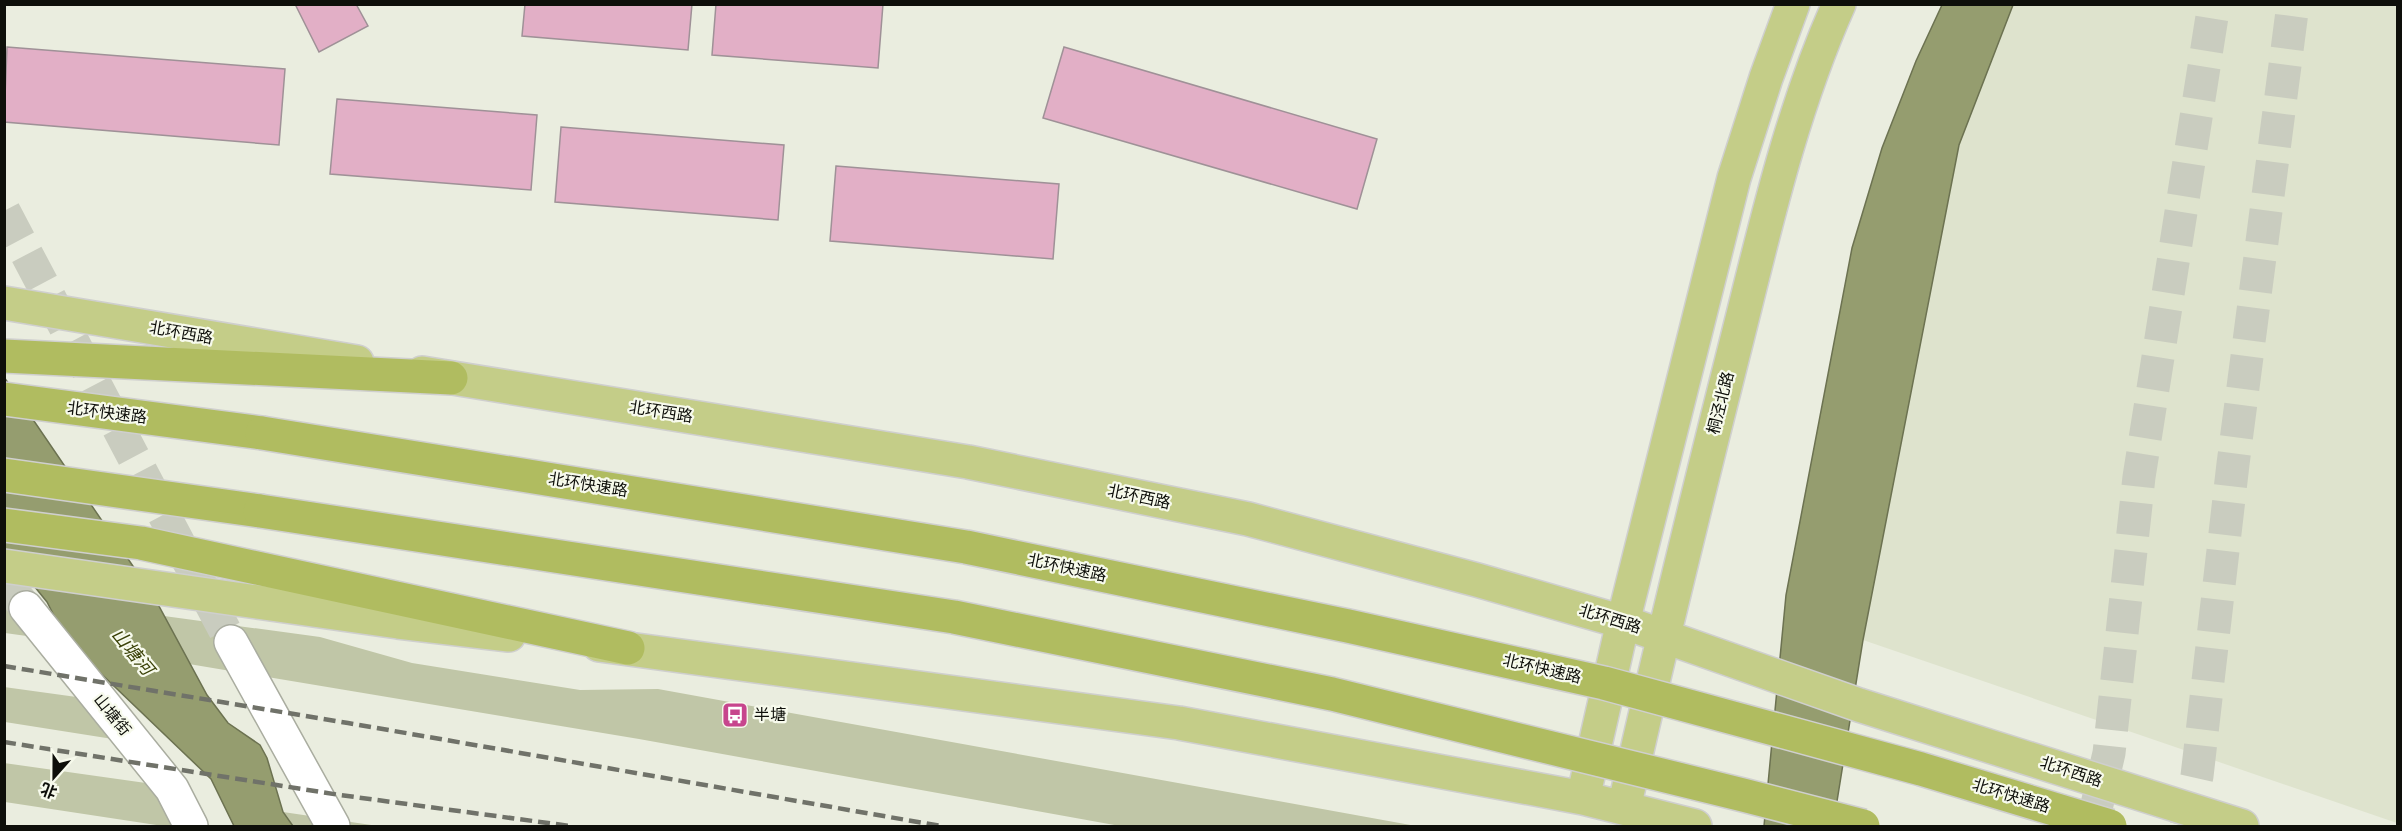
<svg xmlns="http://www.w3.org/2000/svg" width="2402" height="831" font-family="'Source Sans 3','Noto Sans SC',sans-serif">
<rect width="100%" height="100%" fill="#eaeddf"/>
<path fill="#dee3cd" d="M2013,5H2397V823L1863,640L1959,145Z"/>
<path fill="#c0c6a7" d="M5,601L34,637L5,633Z
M164,616L320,637L412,663L580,690L658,689L1416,826H1120L639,739L189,664Z
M4,687L91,699L119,740L5,722Z
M4,763L153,784L184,826H163L5,802Z
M283,812L378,826H293Z"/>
<path fill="#959d6f" stroke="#6c7251" stroke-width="1.5" d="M1942,5H2013L1959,145L1863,640L1833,826H1764L1786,595L1852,248L1882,148L1916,61Z
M4,377L154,597L207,695L228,723L260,745L267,758L283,812L293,826H234L211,779L67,641L47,602L5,550Z"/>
<path fill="#e2afc6" stroke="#9f9197" stroke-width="1.5" d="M295,4H356L368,26L319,52Z
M525,4H692L688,50L522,36Z
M716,4H883L878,68L712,55Z
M7,47L285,69L279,145L4,122Z
M1064,47L1377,139L1357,209L1043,118Z
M337,99L537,115L531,190L330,174Z
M561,127L784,145L778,220L555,202Z
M836,166L1059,184L1053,259L830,241Z"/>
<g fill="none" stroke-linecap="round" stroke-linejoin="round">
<path stroke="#c9ccbf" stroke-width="33" stroke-dasharray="33 16" stroke-linecap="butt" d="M4,211L231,642"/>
<path stroke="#c9ccbf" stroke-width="33" stroke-dasharray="33 16" stroke-linecap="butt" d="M4,580L26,608"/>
<path stroke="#c9ccbf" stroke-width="33" stroke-dasharray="33 16" stroke-linecap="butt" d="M2092,826L2109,753L2139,477L2214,4
M2186,826L2197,776L2233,464L2293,4"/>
<defs>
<path id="minor" d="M231,642L333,826"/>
<path id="tertiary" d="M26,608L172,789L191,826"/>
<path id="primary" d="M4,303L357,362
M422,373L968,462L1248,519L1477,580L1623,622L1859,705L2242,826
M4,566L398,622L509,635
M599,645L1179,723L1583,798L1695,826
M1583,798L1623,622L1734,178L1766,78L1793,4
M1624,808C1658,656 1695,506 1733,355C1763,237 1789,116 1839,4"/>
<path id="trunk" d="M4,356L451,378
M4,399L262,433
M4,475L260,511
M4,525L141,543L628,648"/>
</defs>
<use href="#minor" stroke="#aaada0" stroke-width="36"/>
<use href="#tertiary" stroke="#aaada0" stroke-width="36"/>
<use href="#primary" stroke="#cfcfce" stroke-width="36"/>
<use href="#trunk" stroke="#cfcfce" stroke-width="36"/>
<use href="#minor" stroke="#fff" stroke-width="33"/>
<use href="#tertiary" stroke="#fff" stroke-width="33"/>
<use href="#primary" stroke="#c4cd88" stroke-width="33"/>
<use href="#trunk" stroke="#b0bc60" stroke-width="33"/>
<path stroke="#707269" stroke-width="4.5" stroke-dasharray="12 6" stroke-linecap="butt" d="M4,666L348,723L941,826
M4,742L340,795L570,826"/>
<defs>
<path id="trunk-bridge" d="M262,433L966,547L1348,626L1604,683L1921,769L2110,826
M260,511L954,617L1332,694L1743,795L1863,826"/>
</defs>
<use href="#trunk-bridge" stroke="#cfcfce" stroke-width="36" stroke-linecap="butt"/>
<use href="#trunk-bridge" stroke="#b0bc60" stroke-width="33"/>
</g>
<defs>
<symbol id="bus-square" viewBox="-11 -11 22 22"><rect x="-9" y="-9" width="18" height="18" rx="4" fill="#c7458d" stroke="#f7faec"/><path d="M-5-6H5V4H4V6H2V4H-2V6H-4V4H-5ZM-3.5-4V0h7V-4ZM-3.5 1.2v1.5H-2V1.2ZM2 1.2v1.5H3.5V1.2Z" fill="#fff"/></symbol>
</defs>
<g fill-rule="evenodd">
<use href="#bus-square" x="720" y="700" width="30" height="30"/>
</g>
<g text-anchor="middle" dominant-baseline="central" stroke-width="4.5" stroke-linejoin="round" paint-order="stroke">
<g font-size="16" fill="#0e0f0a" stroke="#f7faec">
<text transform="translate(181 333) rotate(10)">北环西路</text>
<text transform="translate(1721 403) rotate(-76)">桐泾北路</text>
<text transform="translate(661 412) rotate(9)">北环西路</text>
<text transform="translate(107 413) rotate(7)">北环快速路</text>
<text transform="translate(588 485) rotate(9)">北环快速路</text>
<text transform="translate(1139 497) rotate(12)">北环西路</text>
<text transform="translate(1067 568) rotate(12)">北环快速路</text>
<text transform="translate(1610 619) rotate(17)">北环西路</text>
<text transform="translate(1542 669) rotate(13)">北环快速路</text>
<text transform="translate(112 715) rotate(51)">山塘街</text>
<text transform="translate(2071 772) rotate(18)">北环西路</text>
<text transform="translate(2011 796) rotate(17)">北环快速路</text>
</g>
<g font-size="16" fill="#0e0f0a" stroke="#f7faec" text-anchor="start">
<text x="754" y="715">半塘</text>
</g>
<g font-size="18" font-style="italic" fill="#3a4107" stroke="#f7faec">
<text transform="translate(132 652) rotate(50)">山塘河</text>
</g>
</g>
<rect width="2402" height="831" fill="none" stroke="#0e0f0a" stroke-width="12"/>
<g transform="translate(54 777) rotate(201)" stroke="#f7faec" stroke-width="4.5" paint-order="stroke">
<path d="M0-4.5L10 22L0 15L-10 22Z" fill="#0e0f0a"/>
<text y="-9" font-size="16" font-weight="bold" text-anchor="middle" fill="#0e0f0a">北</text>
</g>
</svg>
